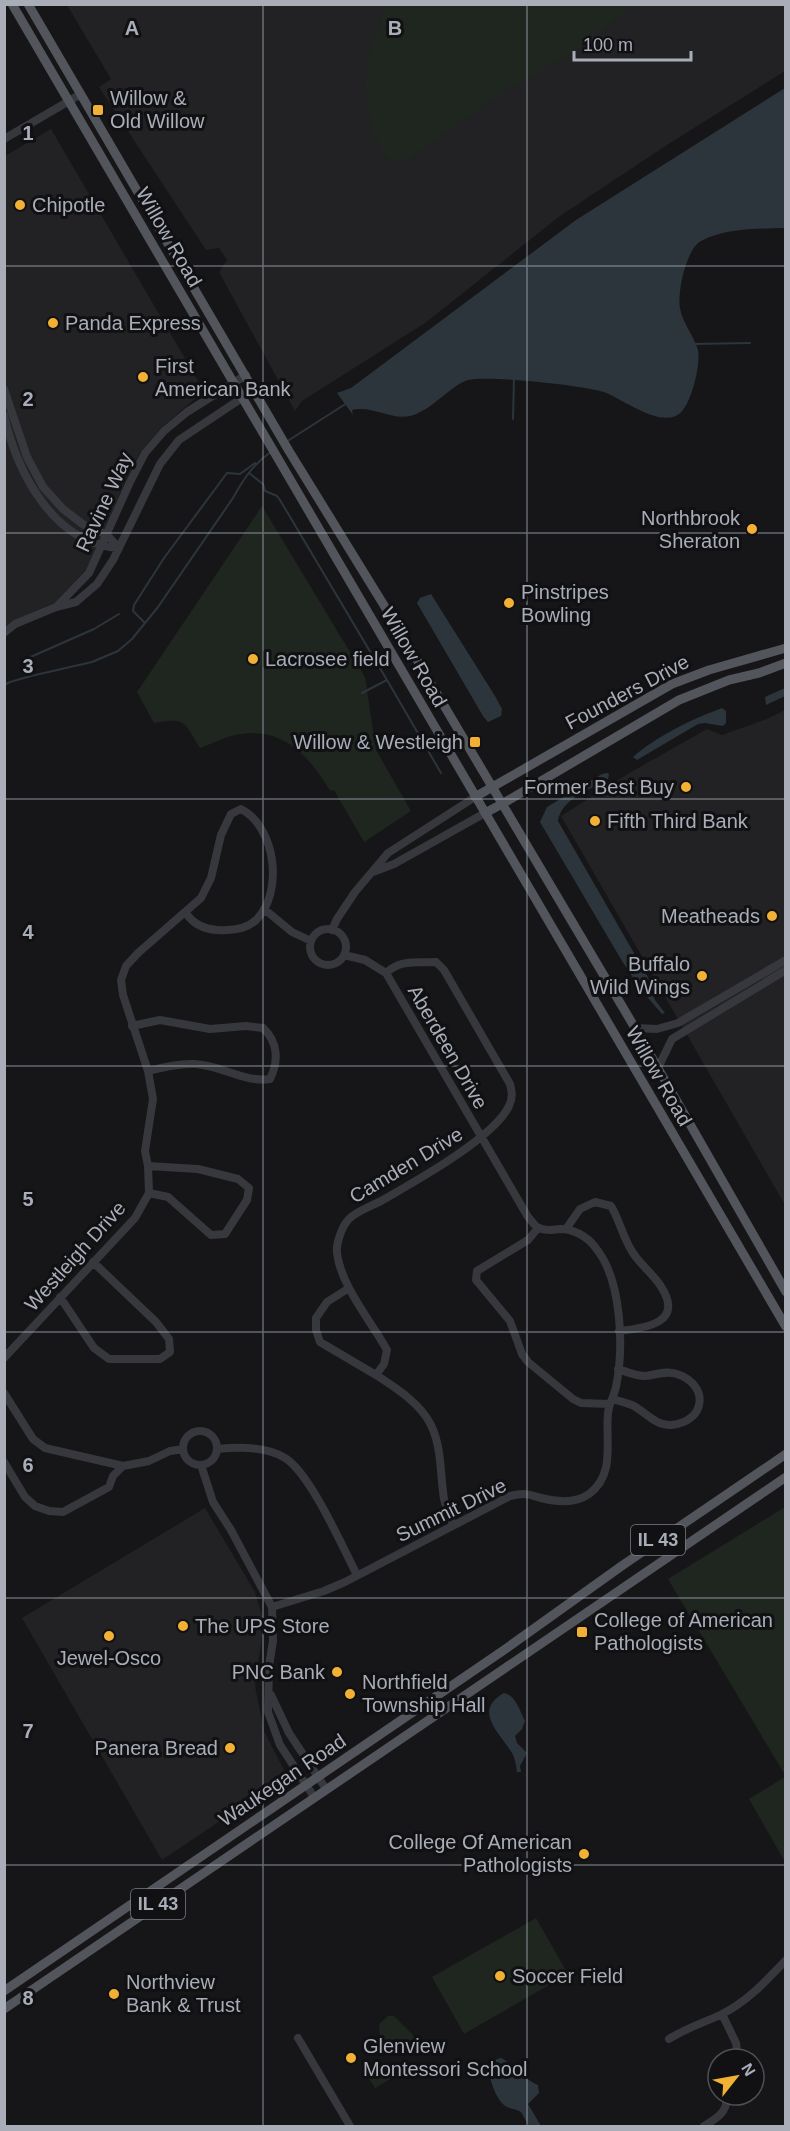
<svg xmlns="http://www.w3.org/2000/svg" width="790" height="2131" font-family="Arial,sans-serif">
<rect width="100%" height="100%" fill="#161618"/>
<path fill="#222225" d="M67,5H785V71L670,143L560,216L425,323L302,401L295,411L219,272L227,260L219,248L206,250L99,87L111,79Z
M51,129L204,391L161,428L141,451L126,480L86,570L54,603L13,621L5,627V156Z
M785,710V1205L561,816L631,772L707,729L722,735L767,719Z
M205,1508L255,1592L264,1622L255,1686L264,1731L287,1776L162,1860L22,1618Z"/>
<path fill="#1e261f" d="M378,5H634L573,52L501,94L405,161C402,161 399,162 396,161C368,152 362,85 368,62C372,44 379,26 385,8Z
M262,506L365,677L376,750L411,811L364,842L334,790L331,791L329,789C307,753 281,726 235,735C223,738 211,744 200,748C184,723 187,717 154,723L137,692Z
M785,1507V1775L668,1579Z
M785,1777V1862L749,1799Z
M536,1918L568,1974L464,2034L432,1977Z
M388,2016H394L414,2036L413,2041C401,2054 403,2047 390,2042C387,2041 383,2041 380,2040L379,2024Z
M384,2064L392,2078L375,2088L368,2077L376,2072L375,2069Z"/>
<path fill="#2c353c" d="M785,88V228C757,229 726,228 701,241C686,249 677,293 680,308C682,322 694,336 698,350C701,364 691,406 679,414C659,428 623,399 604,392C582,385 488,375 468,380C451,385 430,412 410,416C390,420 372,405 352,410L353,415L337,393L351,388L576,220Z
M431,594L495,696L502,709L501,716L488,722L483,716L417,603L420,598Z
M785,688V696L766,705L765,697Z
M722,708L726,711V723L723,726L705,723L698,724L637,760L633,757C657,736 692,719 722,708Z
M607,773L609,774L608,779C591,789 561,799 558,821L649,979L655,1000L665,1013L662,1014L642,991L622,961L540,822L547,807L602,774Z
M504,1693C516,1695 520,1712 525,1721L522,1729L515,1736L517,1743L527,1753L520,1766L521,1772H517C516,1765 515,1758 512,1753C500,1733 472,1711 504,1693Z
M501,2058C514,2064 521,2078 538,2085L539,2093L528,2104L541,2126H529L521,2112C517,2109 511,2109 507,2107C496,2101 488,2077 489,2065L494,2060Z"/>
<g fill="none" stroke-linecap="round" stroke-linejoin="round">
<path stroke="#2c353c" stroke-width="2" d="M693,344L750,343
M513,419L514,378
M286,442L347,403
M249,473L263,484L265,491L277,496L280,500L387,680L362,693
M145,623L133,611L134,605L164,558L227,473L240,474L255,463
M31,675L26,659L94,629L119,614
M387,680L441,773
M4,685L10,682L31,676L92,662L118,651L132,639L158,607L233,498C243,480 253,464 271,452"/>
<path stroke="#37383d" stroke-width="8" d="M4,139L81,94
M4,389L27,457L43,487L63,509L84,525L107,535L119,548
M4,415C17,472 53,544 119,548
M57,606L89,573L130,482L145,453L164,431L187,412L246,375
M4,633L15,624L56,607L76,602L97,584L113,560L160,464L179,440L254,390
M373,872L394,864L485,813
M264,909L292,932L311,941
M310 947a18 18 0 1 1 36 0a18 18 0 1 1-36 0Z
M332,930L337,919L355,892L388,853L475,797
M386,973C401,959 417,963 436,962L444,970L510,1084C512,1092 513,1098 509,1106C494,1138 414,1182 381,1201C372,1206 357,1211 349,1219C342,1226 336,1243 337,1253C341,1286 371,1321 387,1350L384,1364L376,1375C396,1388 420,1403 431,1425C442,1448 440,1474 444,1499C446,1508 450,1517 453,1525
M132,1026L160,1020L210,1029L246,1026L263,1028C278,1042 279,1061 270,1079C245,1083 221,1065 195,1064C179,1063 163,1067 148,1071
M635,1028L657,1029L678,1023L786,960
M658,1068L672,1039L786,970
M148,1166L198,1169L238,1179L249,1188L247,1200L225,1234L211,1235L168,1197L149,1193
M538,1228L528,1240L477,1271L476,1280L510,1321L522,1354L528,1362L573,1399L581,1403L610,1404
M566,1229L580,1209L595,1202L611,1206C620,1221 623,1238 633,1253C640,1264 652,1273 660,1285C685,1322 648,1328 619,1331
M349,1288L327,1302L316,1318V1330L320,1342L376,1375
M60,1297L94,1348L109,1359H160L170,1352L169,1339L156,1322L93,1262
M4,1358L135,1218L149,1193L148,1166L145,1151L153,1099L148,1071L123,995L121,980L126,966L138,953L201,898L211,878L221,835L231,814L241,809C276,827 284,893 256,920C246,930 231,931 217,930C204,929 193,924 186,913
M4,1393L33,1439L45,1448L123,1466
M612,1399C619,1401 628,1403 634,1406C646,1413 657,1426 671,1425C706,1422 710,1385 677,1374C666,1370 656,1375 645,1376C636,1376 627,1372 618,1369
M183 1448a17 17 0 1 1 34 0a17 17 0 1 1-34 0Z
M217,1449C237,1447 267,1446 285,1458C310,1473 342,1546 357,1575
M4,1462L25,1497L35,1506L49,1511L63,1512L109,1487L113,1476L123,1466L149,1461L170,1451L183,1449
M201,1465L213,1502L231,1530L272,1607L273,1641L269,1666L268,1712L280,1745L314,1797
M272,1607L324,1591L345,1582L510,1496C514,1495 520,1494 524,1494C530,1494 536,1497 541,1498C557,1502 575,1504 589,1494C616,1474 605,1441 608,1413C609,1404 614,1396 616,1387C624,1347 622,1279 595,1247C587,1236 573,1229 560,1229C552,1230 544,1231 537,1227C534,1225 531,1220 528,1217L386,973L365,960L344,955
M271,1695L289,1733L326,1789
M722,2014L736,2043L738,2059
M298,2038L350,2126
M669,2039C686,2028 703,2023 720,2015C747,2002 766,1981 786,1960
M704,2126C717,2118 728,2112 727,2095"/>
<path stroke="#53555c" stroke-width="9" d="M12,4L786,1327
M28,4L289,451L401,633L635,1028L786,1292
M475,797L672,684L709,670L786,648
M485,813L502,804L679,700L729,680L759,673L786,663
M4,1991L504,1650L623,1565L786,1454
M4,2009L786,1477"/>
</g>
<path fill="none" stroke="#a8adb8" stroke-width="1.5" stroke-opacity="0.55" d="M263,4V2126M527,4V2126M4,266H786M4,533H786M4,799H786M4,1066H786M4,1332H786M4,1598H786M4,1865H786"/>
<g fill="#f2b134" stroke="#111113" stroke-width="2">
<rect x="92" y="104" width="12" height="12" rx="3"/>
<circle cx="20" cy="205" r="6"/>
<circle cx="53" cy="323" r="6"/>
<circle cx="143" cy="377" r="6"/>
<circle cx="752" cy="529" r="6"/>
<circle cx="509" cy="603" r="6"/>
<circle cx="253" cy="659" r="6"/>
<rect x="469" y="736" width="12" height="12" rx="3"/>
<circle cx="686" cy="787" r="6"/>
<circle cx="595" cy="821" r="6"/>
<circle cx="772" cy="916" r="6"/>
<circle cx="702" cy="976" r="6"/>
<circle cx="183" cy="1626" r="6"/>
<rect x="576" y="1626" width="12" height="12" rx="3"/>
<circle cx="109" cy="1636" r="6"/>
<circle cx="337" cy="1672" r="6"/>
<circle cx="350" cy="1694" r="6"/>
<circle cx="230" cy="1748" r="6"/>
<circle cx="584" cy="1854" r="6"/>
<circle cx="500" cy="1976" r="6"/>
<circle cx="114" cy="1994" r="6"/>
<circle cx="351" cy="2058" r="6"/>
</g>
<g text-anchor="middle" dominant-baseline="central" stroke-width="6" stroke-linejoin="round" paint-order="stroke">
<g fill="#111113" stroke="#7b7e86" stroke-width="1.5">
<rect x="631" y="1525" width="54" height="30" rx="4.5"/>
<rect x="131" y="1889" width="54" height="30" rx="4.5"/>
</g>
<g font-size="18" font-weight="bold" fill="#a8adb8">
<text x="658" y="1540">IL 43</text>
<text x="158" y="1904">IL 43</text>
</g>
<g font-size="20" fill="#a8adb8" stroke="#111113" text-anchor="start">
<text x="110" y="98">Willow &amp;<tspan x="110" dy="23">Old Willow</tspan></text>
<text x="32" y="205">Chipotle</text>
<text x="65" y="323">Panda Express</text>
<text x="155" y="366">First<tspan x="155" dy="23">American Bank</tspan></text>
<text x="740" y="518" text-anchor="end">Northbrook<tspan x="740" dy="23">Sheraton</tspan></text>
<text x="521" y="592">Pinstripes<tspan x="521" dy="23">Bowling</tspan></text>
<text x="265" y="659">Lacrosee field</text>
<text x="463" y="742" text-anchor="end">Willow &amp; Westleigh</text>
<text x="674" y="787" text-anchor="end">Former Best Buy</text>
<text x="607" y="821">Fifth Third Bank</text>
<text x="760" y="916" text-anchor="end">Meatheads</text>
<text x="690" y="964" text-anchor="end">Buffalo<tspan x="690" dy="23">Wild Wings</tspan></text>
<text x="594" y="1620">College of American<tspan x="594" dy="23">Pathologists</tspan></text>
<text x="195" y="1626">The UPS Store</text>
<text x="109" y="1658" text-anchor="middle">Jewel-Osco</text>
<text x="325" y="1672" text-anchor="end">PNC Bank</text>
<text x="362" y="1682">Northfield<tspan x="362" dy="23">Township Hall</tspan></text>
<text x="218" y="1748" text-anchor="end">Panera Bread</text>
<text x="572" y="1842" text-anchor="end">College Of American<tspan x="572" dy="23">Pathologists</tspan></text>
<text x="512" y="1976">Soccer Field</text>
<text x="126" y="1982">Northview<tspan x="126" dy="23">Bank &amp; Trust</tspan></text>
<text x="363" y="2046">Glenview<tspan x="363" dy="23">Montessori School</tspan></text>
</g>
<g font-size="20" fill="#a8adb8" stroke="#111113">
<text transform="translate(169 237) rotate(60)">Willow Road</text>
<text transform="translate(104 502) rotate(-65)">Ravine Way</text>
<text transform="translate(414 657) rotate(60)">Willow Road</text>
<text transform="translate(627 692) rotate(-28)">Founders Drive</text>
<text transform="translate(448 1047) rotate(60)">Aberdeen Drive</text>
<text transform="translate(659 1076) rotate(60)">Willow Road</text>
<text transform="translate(406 1165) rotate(-31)">Camden Drive</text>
<text transform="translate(75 1256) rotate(-48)">Westleigh Drive</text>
<text transform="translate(451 1510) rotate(-26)">Summit Drive</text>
<text transform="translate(282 1780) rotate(-34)">Waukegan Road</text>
</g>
</g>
<g font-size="20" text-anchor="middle" font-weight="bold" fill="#a8adb8" stroke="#111113" stroke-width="6" stroke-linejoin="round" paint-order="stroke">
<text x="132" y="35">A</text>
<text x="395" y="35">B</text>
<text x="28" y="140">1</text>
<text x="28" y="406">2</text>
<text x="28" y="673">3</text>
<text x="28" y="939">4</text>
<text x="28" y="1206">5</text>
<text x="28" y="1472">6</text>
<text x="28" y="1738">7</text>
<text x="28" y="2005">8</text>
</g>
<rect width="790" height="2131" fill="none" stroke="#a8adb8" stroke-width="12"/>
<g transform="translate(736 2077) rotate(59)"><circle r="28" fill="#111113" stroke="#4d4f55" stroke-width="1.5"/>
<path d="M0-4.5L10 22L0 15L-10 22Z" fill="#f2b134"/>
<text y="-9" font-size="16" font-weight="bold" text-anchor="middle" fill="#a8adb8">N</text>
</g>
<path d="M574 51v9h117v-9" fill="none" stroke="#a8adb8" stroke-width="3"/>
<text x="583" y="51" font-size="18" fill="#a8adb8" stroke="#111113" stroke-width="4.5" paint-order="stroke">100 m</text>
</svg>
